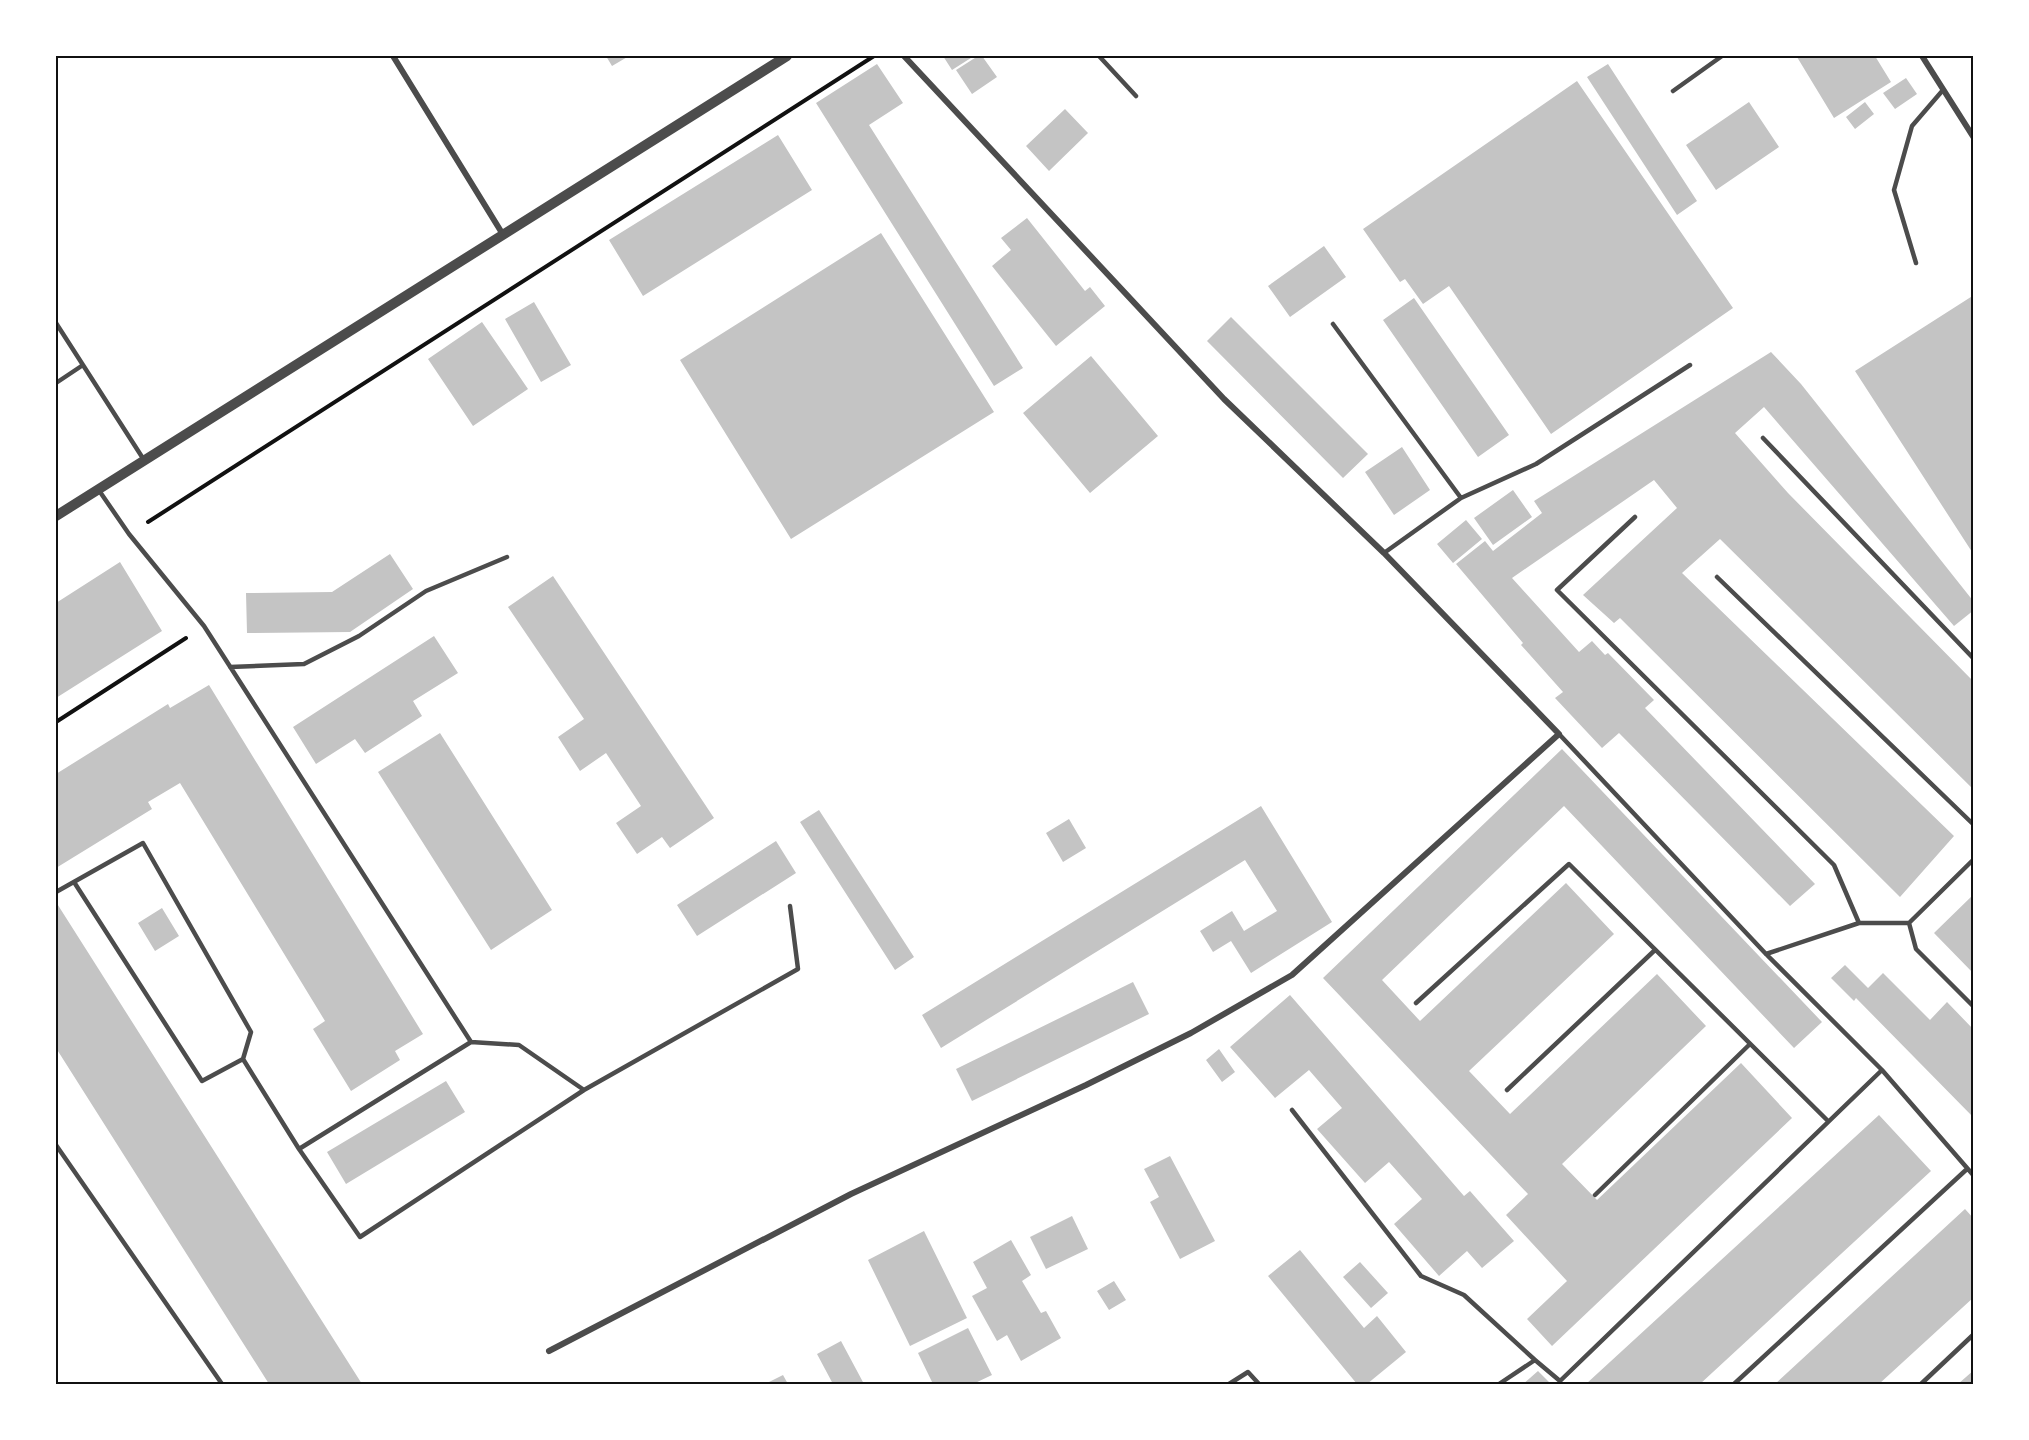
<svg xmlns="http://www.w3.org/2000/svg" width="2029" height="1440" font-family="'Exo 2',sans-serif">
<rect width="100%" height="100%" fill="#fff"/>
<path fill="#c4c4c4" d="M606,56H629L612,66Z
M943,56H974L952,70Z
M978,56H982L997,77L972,94L956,70Z
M1800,56H1875L1891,82L1834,118L1797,57Z
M877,64L903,103L869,125L1023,368L994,386L816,103Z
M1608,64L1697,201L1677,215L1587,77Z
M1906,78L1917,94L1895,109L1883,93Z
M1577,81L1733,308L1551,434L1449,286L1423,304L1405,279L1400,282L1363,229Z
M1749,102L1779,147L1716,190L1686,145Z
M1865,102L1874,114L1855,129L1846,117Z
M1065,109L1088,133L1049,171L1026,146Z
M778,135L812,190L643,296L609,240Z
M1027,218L1085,291L1090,287L1105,306L1056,346L992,266L1011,250L1001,238Z
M881,233L994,412L791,539L680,360Z
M1324,246L1346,277L1290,317L1268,286Z
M1974,295V555L1855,371Z
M1414,298L1509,435L1478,457L1383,320Z
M534,302L571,365L541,382L505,319Z
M1231,317L1368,454L1343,478L1207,341Z
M482,322L528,389L473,426L428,359Z
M1771,352L1801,384L1974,602V610L1954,626L1764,407L1735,433L1788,493L1974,682V790L1720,539L1682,573L1954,836L1900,897L1620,618L1614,623L1583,595L1677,508L1654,480L1512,578L1579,652L1592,641L1605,655L1608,653L1654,700L1645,708L1815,884L1790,906L1619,733L1602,748L1555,698L1563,692L1521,645L1523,643L1456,564L1485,541L1493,551L1542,513L1534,501Z
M1091,356L1158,436L1090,493L1023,413Z
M1402,447L1430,490L1394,515L1365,472Z
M1513,490L1532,517L1493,545L1474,518Z
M1466,520L1482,539L1453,563L1437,544Z
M390,554L413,589L350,632L247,633L246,593L332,592Z
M120,562L162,631L56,698V603Z
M553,576L714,818L670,848L662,837L637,854L616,823L641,806L606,753L580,771L558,737L584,719L508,607Z
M434,636L458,673L413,701L422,716L365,753L355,739L316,764L293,727Z
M209,685L423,1034L395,1051L400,1060L351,1091L313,1029L325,1021L180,783L148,802L152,809L56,868V774L168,704L170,708Z
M440,733L552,910L491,950L378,772Z
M1562,749L1822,1022L1794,1048L1564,806L1382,980L1420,1021L1566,883L1614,934L1469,1071L1510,1114L1657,974L1706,1026L1562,1164L1597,1200L1741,1063L1792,1118L1552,1346L1527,1319L1567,1281L1506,1215L1528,1194L1323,978Z
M1261,806L1332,922L1251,973L1231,941L1213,952L1200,931L1232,911L1244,931L1277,911L1245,860L941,1048L922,1015Z
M819,810L914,957L895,970L800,822Z
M1069,819L1086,848L1063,862L1046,833Z
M776,841L796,873L697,936L677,905Z
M1974,894V974L1934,933Z
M56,902L362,1384H269L56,1048Z
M162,908L179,936L155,951L138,923Z
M1845,965L1868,988L1883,973L1930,1020L1947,1002L1974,1030V1118L1856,998L1854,1001L1831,978Z
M1133,982L1149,1014L972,1101L956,1069Z
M1290,995L1464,1196L1470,1191L1514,1241L1482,1268L1467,1251L1439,1276L1394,1224L1422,1199L1389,1162L1365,1183L1317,1129L1342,1108L1309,1070L1275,1098L1230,1047Z
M1219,1049L1235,1072L1222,1082L1206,1060Z
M446,1081L465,1112L346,1184L327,1152Z
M1879,1115L1931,1171L1700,1384H1586Z
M1170,1156L1215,1241L1180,1259L1150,1202L1159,1197L1144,1169Z
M1965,1209L1974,1219V1297L1879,1384H1775Z
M1072,1216L1088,1249L1046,1269L1030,1237Z
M924,1231L967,1318L910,1346L868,1260Z
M1011,1240L1031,1275L1022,1281L1041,1313L1046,1311L1061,1338L1021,1361L1007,1335L997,1341L972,1296L987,1288L973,1262Z
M1300,1250L1364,1328L1377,1316L1406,1352L1367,1384H1357L1268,1276Z
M1360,1262L1388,1293L1371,1308L1343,1277Z
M1114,1281L1126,1300L1109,1310L1097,1291Z
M968,1328L992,1375L973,1384H933L918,1353Z
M841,1341L864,1384H833L817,1354Z
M1974,1370V1384H1958Z
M1538,1371L1551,1384H1523Z
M783,1375L788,1384H765Z"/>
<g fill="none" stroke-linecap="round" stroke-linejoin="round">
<path stroke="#111" stroke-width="4" d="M148,522L874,56
M56,722L186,638"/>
<path stroke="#4c4c4c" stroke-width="4.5" d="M1099,56L1136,96
M1673,91L1722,56
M1916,263L1894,190L1912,126L1943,90
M56,323L144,460
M1333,324L1461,498
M56,383L83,365
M1763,438L1974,659
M1635,517L1557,590L1834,865L1859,923
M1384,553L1461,498L1536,464L1690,365
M1717,577L1974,825
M230,667L304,664L359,636L426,591L507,557
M1559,734L1766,954L1882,1070L1974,1176
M74,882L202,1081L243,1059
M56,892L143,843L251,1032L243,1059L299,1149L471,1042L204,626L129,534L98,489
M1909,923L1916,949L1974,1007
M1766,954L1859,923H1909L1974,859
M1416,1003L1569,864L1828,1121
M471,1042L519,1045L584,1090
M1507,1090L1655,950
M1292,1110L1421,1276L1464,1295L1535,1360
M56,1145L222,1384
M299,1149L360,1237L584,1090L798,969L790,906
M1595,1195L1750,1044
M1229,1384L1248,1372L1259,1384
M1499,1384L1535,1360L1560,1381L1882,1070
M1734,1384L1967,1169
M1921,1384L1974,1334"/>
<path stroke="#4c4c4c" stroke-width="6" d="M393,56L502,233
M1922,56L1974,138
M549,1351L851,1194L1086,1085L1191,1033L1292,975L1559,734L1384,553L1224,399L904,56"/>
<path stroke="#4c4c4c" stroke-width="10" d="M56,516L787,56"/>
</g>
<rect width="2029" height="1440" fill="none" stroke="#ffffff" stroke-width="114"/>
<rect x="57" y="57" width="1915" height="1326" fill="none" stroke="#111" stroke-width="2"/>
</svg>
